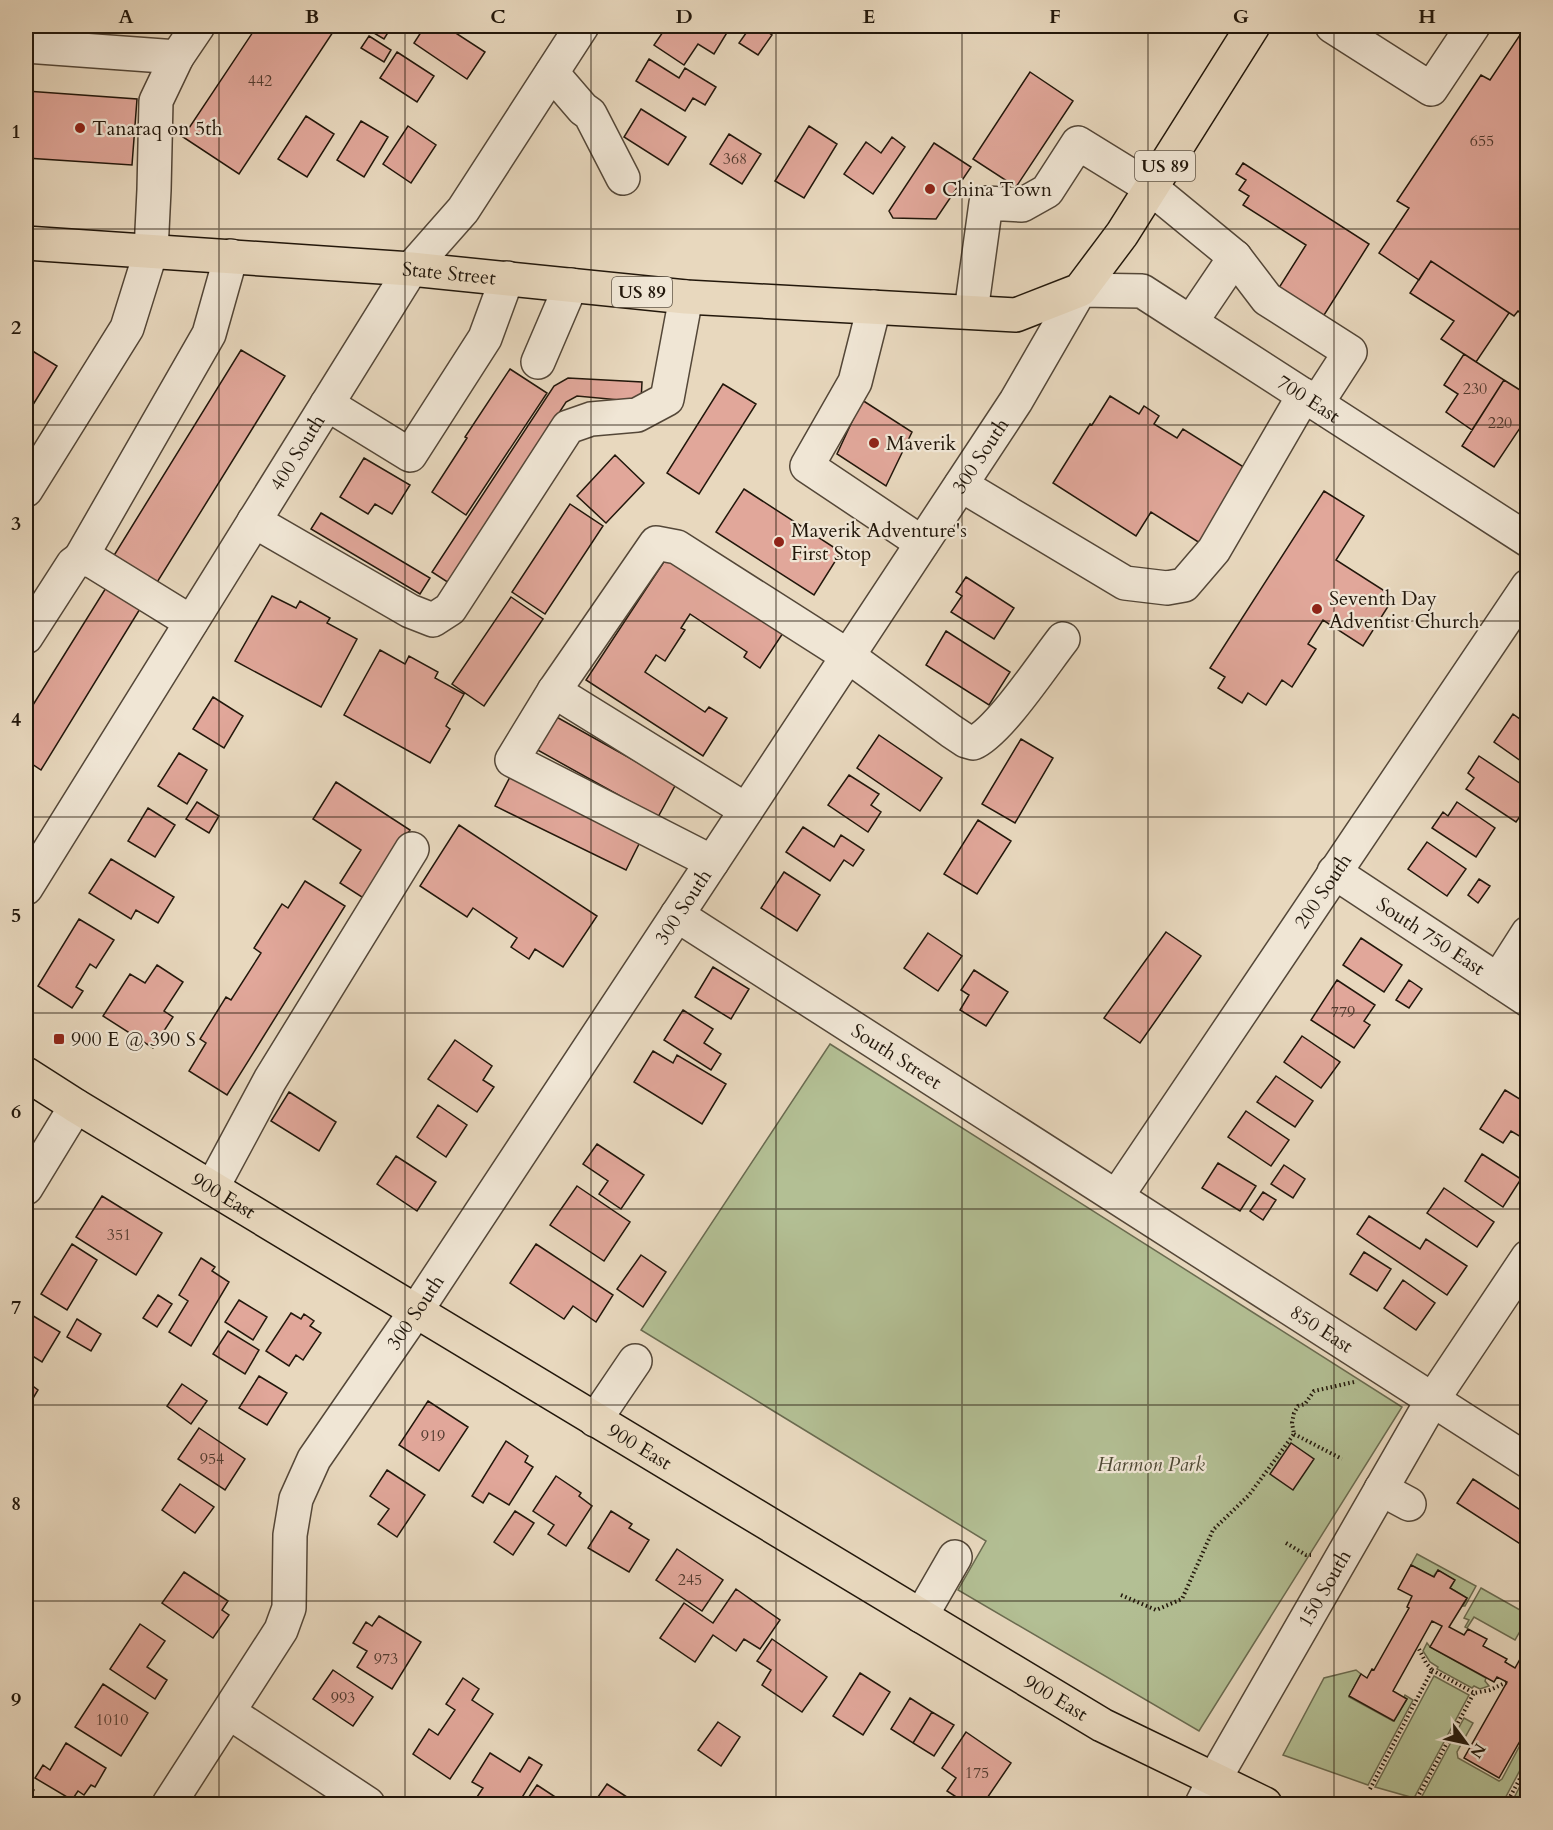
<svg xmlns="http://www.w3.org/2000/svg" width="1553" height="1830" font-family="Cardo,serif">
<rect width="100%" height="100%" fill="#e8d8be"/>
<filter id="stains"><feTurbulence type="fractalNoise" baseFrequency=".00333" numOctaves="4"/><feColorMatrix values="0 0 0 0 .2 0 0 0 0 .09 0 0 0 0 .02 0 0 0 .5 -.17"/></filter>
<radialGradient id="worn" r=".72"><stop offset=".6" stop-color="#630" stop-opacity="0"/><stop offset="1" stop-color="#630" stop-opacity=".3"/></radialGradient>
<path fill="#b3bf94" stroke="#6a6b50" stroke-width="1.5" d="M830,1044L1402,1407L1199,1731L958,1590L986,1541L641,1330Z
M1417,1554L1476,1586L1465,1606H1463L1467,1598L1450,1588L1454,1580L1438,1570L1433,1577L1411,1565Z
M1481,1588L1527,1614V1619L1515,1640L1474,1617L1467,1628L1465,1627L1469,1620L1464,1618Z
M1427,1643L1430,1647L1486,1678L1485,1681L1489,1686L1480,1689L1474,1686L1472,1688L1437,1669L1438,1667L1430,1662L1423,1651Z
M1356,1670L1361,1674L1349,1697L1393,1721L1407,1699L1404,1697L1405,1695L1413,1700L1368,1785L1283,1755L1324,1678Z
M1434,1676L1469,1695L1414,1798L1375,1787Z
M1464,1718L1473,1723L1457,1752L1458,1758L1499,1781L1502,1779L1527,1732V1757L1502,1804H1437L1420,1800Z
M1527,1772V1804H1511Z"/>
<path fill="#e1a79a" stroke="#22170b" stroke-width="1.5" d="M257,26H337L239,174L183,137Z
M362,26H392L384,39Z
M425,26H445L485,52L467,79L414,43Z
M667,26H731L714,54L698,44L684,65L654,45Z
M751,26H759L772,35L758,55L739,43Z
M1526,26H1528V317L1518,311L1514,316L1431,261L1419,280L1379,253L1409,208L1397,201L1481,75L1490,80Z
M369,36L391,50L384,62L361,48Z
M397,52L434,76L417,102L380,78Z
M649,59L679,78L685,68L716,87L705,105L693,98L685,111L636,81Z
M1030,72L1073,101L1016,187L973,159Z
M26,91L137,99L132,165L26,158Z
M641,109L686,137L668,165L624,137Z
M306,116L334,134L307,177L278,159Z
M361,121L388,137L364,177L337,160Z
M408,126L436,145L411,183L383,164Z
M809,126L837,144L804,198L775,181Z
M729,134L761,154L742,184L710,164Z
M892,137L905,147L873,194L844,174L866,142L881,153Z
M934,143L971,167L936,219L893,218L889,211Z
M1243,163L1369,244L1319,323L1275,294L1306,245L1243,205L1249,196L1239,190L1246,180L1236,174Z
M1431,261L1509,313L1476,362L1441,339L1454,321L1410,293Z
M26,347L57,366L26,416Z
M241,350L285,376L156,584L113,557Z
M1464,354L1504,380L1472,430L1446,412L1458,394L1444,385Z
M510,369L547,393L466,515L432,492L467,438L465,437Z
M568,378L642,382L641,402L577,396L566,402L449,583L432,572L554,386Z
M1504,380L1528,395V416L1494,467L1462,446Z
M723,384L756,404L699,494L667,473Z
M1110,396L1139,414L1144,406L1159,416L1154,424L1177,438L1183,429L1250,471L1203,545L1151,512L1136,536L1053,483L1090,424L1092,425Z
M862,400L912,432L886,486L837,454Z
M615,455L644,483L606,523L577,496Z
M364,458L410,485L392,514L375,504L368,514L340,497Z
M744,489L841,552L814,595L716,532Z
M1324,491L1364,516L1336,560L1394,597L1363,646L1323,620L1308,644L1316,649L1292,687L1282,680L1266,705L1248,693L1242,703L1218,688L1225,677L1210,668Z
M570,504L603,526L545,614L512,592Z
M321,513L430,578L420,594L311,529Z
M669,554L785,630L760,668L744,657L747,652L690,614L681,628L685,630L665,661L656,655L645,672L705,712L709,707L727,718L703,756L586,680Z
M966,577L1014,608L994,639L951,612L962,596L956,592Z
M109,583L143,604L41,770L26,760V711L28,713Z
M272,596L296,608L300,601L330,618L327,623L357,639L321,707L235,661Z
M511,597L543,619L484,706L452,684Z
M946,631L1010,672L989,705L926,665Z
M380,650L405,664L409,656L438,672L435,678L464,694L446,726L450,729L430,763L344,715Z
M213,697L243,716L224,748L193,729Z
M1513,714L1528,725V766L1494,742Z
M553,715L676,784L658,817L534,748Z
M879,735L942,778L920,811L857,768Z
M1021,739L1053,758L1015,823L982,804Z
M179,753L207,770L187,804L158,786Z
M1479,756L1524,786L1520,793L1528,798V805L1516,822L1466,789L1474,778L1468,773Z
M511,775L641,840L626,870L495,806Z
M849,775L879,794L871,805L881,812L868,832L828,805Z
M336,782L410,830L365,899L340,883L361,850L313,819Z
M197,802L219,816L209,833L186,819Z
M1457,802L1495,828L1476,857L1432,828L1443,812L1448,816Z
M148,808L175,825L155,857L128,841Z
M978,820L1011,841L977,894L944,874Z
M459,825L597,916L563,967L535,949L529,959L511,947L517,938L473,908L467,917L420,886Z
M803,827L834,847L841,835L864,850L853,866L844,860L830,881L786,852Z
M1427,842L1466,869L1447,896L1408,869Z
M111,859L174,897L158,923L136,910L131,919L89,893Z
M784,872L820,895L797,931L761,908Z
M1479,879L1490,886L1478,903L1468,895Z
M305,881L345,906L227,1095L189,1071L206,1043L200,1039L226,997L231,1000L261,953L254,948L282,904L288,908Z
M79,919L114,940L96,968L90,964L76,987L83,991L72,1008L38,986Z
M1166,932L1201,956L1140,1043L1104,1018Z
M928,933L962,956L938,991L904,968Z
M1361,938L1402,965L1384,992L1343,965Z
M157,965L183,982L164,1011L173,1017L153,1048L103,1016L130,974L145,983Z
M713,967L749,989L731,1019L695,997Z
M974,970L1008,992L986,1026L960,1010L969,995L961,990Z
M1337,980L1375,1005L1364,1021L1370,1025L1354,1048L1311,1020Z
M1409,980L1422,989L1409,1008L1396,1000Z
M683,1010L713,1029L704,1043L721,1054L711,1070L664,1040Z
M1302,1036L1340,1062L1321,1088L1284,1062Z
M455,1040L492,1066L483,1080L494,1087L477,1112L428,1079Z
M653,1051L673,1063L677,1055L726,1084L702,1124L634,1082Z
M1276,1076L1313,1101L1295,1127L1257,1102Z
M1505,1090L1528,1104V1141L1511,1131L1503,1143L1480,1129Z
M289,1092L336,1122L319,1151L271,1121Z
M438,1105L467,1125L446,1157L417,1137Z
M1246,1111L1289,1140L1271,1166L1228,1137Z
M597,1144L644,1175L621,1209L599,1194L608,1181L583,1164Z
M1482,1154L1521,1179L1503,1207L1465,1181Z
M396,1156L436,1182L417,1211L377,1184Z
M1218,1163L1256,1186L1240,1211L1202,1188Z
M1284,1165L1305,1179L1293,1198L1271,1184Z
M577,1186L630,1222L604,1261L550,1225Z
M1444,1188L1494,1222L1477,1247L1427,1213Z
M1263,1192L1276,1200L1263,1220L1250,1211Z
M102,1196L162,1233L136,1275L76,1237Z
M1369,1216L1420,1249L1426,1239L1467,1266L1447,1295L1357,1234Z
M72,1244L97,1260L67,1310L41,1294Z
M536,1244L613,1295L596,1322L573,1306L564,1319L510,1283Z
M1364,1252L1391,1269L1377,1291L1350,1274Z
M641,1255L666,1272L643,1307L617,1289Z
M201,1258L215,1267L212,1271L229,1282L191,1346L169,1332L188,1301L179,1295Z
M1403,1280L1435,1303L1416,1330L1384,1308Z
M158,1295L172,1304L157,1327L143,1318Z
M239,1300L267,1317L253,1340L225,1322Z
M291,1313L301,1319L304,1314L314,1321L310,1326L321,1333L303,1360L296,1355L289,1366L266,1351Z
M30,1314L60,1332L42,1362L26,1352V1321Z
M77,1319L101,1334L91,1351L67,1337Z
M228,1331L259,1350L245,1374L213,1354Z
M259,1376L287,1393L267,1425L239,1408Z
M26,1381L38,1390L26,1410Z
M182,1384L207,1401L191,1424L167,1406Z
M428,1401L468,1427L439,1471L399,1445Z
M199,1428L245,1459L225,1490L178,1459Z
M506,1441L528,1456L525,1462L533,1467L509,1505L489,1493L483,1503L472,1496Z
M1291,1443L1314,1459L1293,1490L1270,1474Z
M387,1470L425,1495L397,1537L378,1524L389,1509L370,1496Z
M556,1476L581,1493L579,1496L592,1506L566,1546L548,1534L554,1525L533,1511Z
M1473,1479L1528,1515V1549L1457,1503Z
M180,1484L214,1507L195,1533L162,1510Z
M515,1511L534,1523L513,1555L494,1542Z
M611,1511L632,1524L629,1528L649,1540L629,1572L588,1548Z
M677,1549L723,1580L702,1611L656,1580Z
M1411,1565L1434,1577L1438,1570L1455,1580L1450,1588L1467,1598L1449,1627L1464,1635L1468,1629L1487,1639L1483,1646L1507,1659L1505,1662L1515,1668L1528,1645V1727L1499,1778L1464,1758L1507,1682L1497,1677L1494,1682L1430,1647L1442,1626L1432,1621L1393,1691L1407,1699L1394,1721L1349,1696L1361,1674L1367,1678L1372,1669L1374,1670L1409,1608L1407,1607L1412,1596L1398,1589Z
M184,1572L228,1601L222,1610L229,1615L213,1638L162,1603Z
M736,1589L780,1620L760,1649L744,1639L736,1651L713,1635L695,1662L660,1638L684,1603L713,1623Z
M379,1616L421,1642L392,1689L357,1667L367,1651L353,1643L366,1622L372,1626Z
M140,1624L165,1641L147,1667L167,1680L155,1699L110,1669Z
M772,1639L827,1677L802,1712L762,1685L771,1670L757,1661Z
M333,1670L373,1697L353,1726L313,1699Z
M860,1673L890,1692L863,1735L833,1716Z
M463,1678L479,1689L472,1700L493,1714L450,1779L413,1754L429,1729L438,1735L455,1710L446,1704Z
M103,1684L148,1713L121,1756L75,1727Z
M910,1698L932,1712L913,1743L891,1729Z
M932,1712L954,1725L934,1756L913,1743Z
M718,1722L740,1737L721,1766L698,1750Z
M966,1732L1011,1763L983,1804H967L947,1791L956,1778L942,1768Z
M66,1743L106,1768L95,1787L91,1785L84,1795L78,1791L72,1800L35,1778L43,1765L50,1770Z
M490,1753L520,1772L529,1757L542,1765L518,1804H490L477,1797L483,1788L472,1782Z
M26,1784L34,1790L26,1804Z
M607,1784L636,1803L634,1804H593Z
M537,1785L566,1804H524Z
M266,1797L277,1804H261Z"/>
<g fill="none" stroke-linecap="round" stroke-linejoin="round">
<defs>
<g id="minor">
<path d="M1332,26L1431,89L1473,26"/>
<path d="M26,46L177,57"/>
<path d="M552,73L583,109L590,114L623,178"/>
<path d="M874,307L855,382L807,466L922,543"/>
<path d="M971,312L986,203L1022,205L1047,191L1078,143L1151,188L1235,257L1267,299L1350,352L1317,403"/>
<path d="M1191,322L1235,257"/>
<path d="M538,362L571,285"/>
<path d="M327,404L410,455L485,338L507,278"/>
<path d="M961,485L1125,583L1167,588L1184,585L1214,550L1304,395"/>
<path d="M26,490L127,328L151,251L154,190L156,101L177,57L198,26"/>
<path d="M254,521L410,611L433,620L450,609L568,427L591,419L637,415L667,399L686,297"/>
<path d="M80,559L209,334L231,256"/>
<path d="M26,637L73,564L80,559L92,561L191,622"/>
<path d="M554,691L746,810"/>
<path d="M712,862L512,760L554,691L656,543L677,547L848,656L951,731L966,741L973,743C999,732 1044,663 1063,639"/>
<path id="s1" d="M1334,872L1528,1000"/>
<path id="s2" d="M26,888L411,269L463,210L582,26"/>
<path id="s3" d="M677,915L1528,1461"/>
<path d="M1498,980L1528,933"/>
<path d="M26,1188L76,1106"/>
<path d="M212,1188L270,1080L412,849"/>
<path id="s4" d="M1117,1196L1528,586"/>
<path d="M595,1420L635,1361"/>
<path d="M1381,1489L1409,1504"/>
<path d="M921,1616L955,1557"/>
<path d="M230,1713L368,1804"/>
<path id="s5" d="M169,1804L281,1630L289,1608L290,1535L296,1499L314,1459L416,1311L1016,401L1080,290L1142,291L1528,540"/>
<path id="s6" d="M1202,1804L1215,1778L1433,1399L1528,1257"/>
</g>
<g id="major">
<path id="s7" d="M26,243L411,269L686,297L1016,315L1080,290L1122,234L1253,26"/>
<path id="s8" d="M26,1074L76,1106L1102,1725L1265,1804"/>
</g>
</defs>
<use href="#minor" stroke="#544738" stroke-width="36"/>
<use href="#major" stroke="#22170b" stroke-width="36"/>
<path stroke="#22170b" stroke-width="4" stroke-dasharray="1.5 3" stroke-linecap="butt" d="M1294,1434L1342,1459
M1286,1543L1306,1555H1311
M1121,1595L1156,1610L1182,1599L1213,1530L1249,1495L1294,1434L1292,1423L1294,1413L1298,1406L1305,1404L1314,1391L1354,1382
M1432,1670L1474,1693L1490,1690L1507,1682
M1370,1789L1432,1670L1426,1663L1418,1647
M1415,1802L1474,1693
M1506,1804L1528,1764"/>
<use href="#minor" stroke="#f0e6d5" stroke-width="33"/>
<use href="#major" stroke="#e8d8be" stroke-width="33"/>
</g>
<path fill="none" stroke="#22170b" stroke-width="1.5" stroke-opacity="0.55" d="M219,26V1804M405,26V1804M591,26V1804M776,26V1804M962,26V1804M1148,26V1804M1334,26V1804M26,229H1528M26,425H1528M26,621H1528M26,817H1528M26,1013H1528M26,1209H1528M26,1405H1528M26,1601H1528"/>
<g fill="#8f2418" stroke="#f0e6d5" stroke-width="2">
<circle cx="80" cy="128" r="6"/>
<circle cx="930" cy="189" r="6"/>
<circle cx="874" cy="443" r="6"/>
<circle cx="779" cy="542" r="6"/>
<circle cx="1317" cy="609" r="6"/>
<rect x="53" y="1033" width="12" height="12" rx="3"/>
</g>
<g text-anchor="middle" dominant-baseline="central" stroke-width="4.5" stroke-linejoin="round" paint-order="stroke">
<g font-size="16" fill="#523b2f">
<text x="260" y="81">442</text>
<text x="1482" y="141">655</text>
<text x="735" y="159">368</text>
<text x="1475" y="389">230</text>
<text x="1500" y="423">220</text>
<text x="1343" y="1012">779</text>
<text x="119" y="1235">351</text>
<text x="433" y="1436">919</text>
<text x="212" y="1459">954</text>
<text x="690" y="1580">245</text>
<text x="386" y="1659">973</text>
<text x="343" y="1698">993</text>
<text x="112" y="1720">1010</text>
<text x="977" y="1773">175</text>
</g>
<g fill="#f0e6d5" stroke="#605548" stroke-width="1.5">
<rect x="1135" y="151" width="60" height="30" rx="4.5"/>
<rect x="612" y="277" width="60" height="30" rx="4.5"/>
</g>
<g font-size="18" font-weight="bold" fill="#22170b">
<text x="1165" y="166">US 89</text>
<text x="642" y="292">US 89</text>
</g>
<g font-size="20" fill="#22170b" stroke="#f0e6d5" text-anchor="start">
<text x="92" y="128">Tanaraq on 5th</text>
<text x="942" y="189">China Town</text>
<text x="886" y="443">Maverik</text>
<text x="791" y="530">Maverik Adventure's<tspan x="791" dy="23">First Stop</tspan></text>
<text x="1329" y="598">Seventh Day<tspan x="1329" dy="23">Adventist Church</tspan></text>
<text x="71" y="1039">900 E @ 390 S</text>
</g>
<g font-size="20" fill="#22170b" stroke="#f0e6d5">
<text stroke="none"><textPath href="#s7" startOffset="424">State Street</textPath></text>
<text stroke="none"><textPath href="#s5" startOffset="2042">700 East</textPath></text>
<text stroke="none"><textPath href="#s2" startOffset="513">400 South</textPath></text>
<text stroke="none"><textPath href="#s5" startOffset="1588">300 South</textPath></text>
<text stroke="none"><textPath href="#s4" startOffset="368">200 South</textPath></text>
<text stroke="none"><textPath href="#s5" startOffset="1048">300 South</textPath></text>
<text stroke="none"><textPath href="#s1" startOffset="116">South 750 East</textPath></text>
<text stroke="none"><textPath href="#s3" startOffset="261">South Street</textPath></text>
<text stroke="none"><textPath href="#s8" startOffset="232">900 East</textPath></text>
<text stroke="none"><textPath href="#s5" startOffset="562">300 South</textPath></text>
<text stroke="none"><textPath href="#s3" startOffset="766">850 East</textPath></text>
<text stroke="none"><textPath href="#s8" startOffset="718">900 East</textPath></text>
<text stroke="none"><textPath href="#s6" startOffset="248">150 South</textPath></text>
<text stroke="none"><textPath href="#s8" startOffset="1204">900 East</textPath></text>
</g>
<g font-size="20" font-style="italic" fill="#4e4934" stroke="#f0e6d5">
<text x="1151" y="1464">Harmon Park</text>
</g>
</g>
<rect width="1553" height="1830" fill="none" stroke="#e8d8be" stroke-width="66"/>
<g transform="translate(1466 1743) rotate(123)" stroke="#f0e6d5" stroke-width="4.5" paint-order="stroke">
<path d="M0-4.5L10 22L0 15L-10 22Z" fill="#22170b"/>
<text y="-9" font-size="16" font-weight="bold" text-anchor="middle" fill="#22170b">N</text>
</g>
<rect x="33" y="33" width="1487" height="1764" fill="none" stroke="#22170b" stroke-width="2"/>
<g font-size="20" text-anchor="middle" font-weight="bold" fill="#22170b">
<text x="126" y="23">A</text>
<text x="312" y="23">B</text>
<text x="498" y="23">C</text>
<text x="684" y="23">D</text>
<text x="869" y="23">E</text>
<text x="1055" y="23">F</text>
<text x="1241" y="23">G</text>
<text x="1427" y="23">H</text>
<text x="16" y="138">1</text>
<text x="16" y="334">2</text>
<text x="16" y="530">3</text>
<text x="16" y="726">4</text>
<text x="16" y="922">5</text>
<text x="16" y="1118">6</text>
<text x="16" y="1314">7</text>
<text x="16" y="1510">8</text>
<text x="16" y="1706">9</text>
</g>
<rect width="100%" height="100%" filter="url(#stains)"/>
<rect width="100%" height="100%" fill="url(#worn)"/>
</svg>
